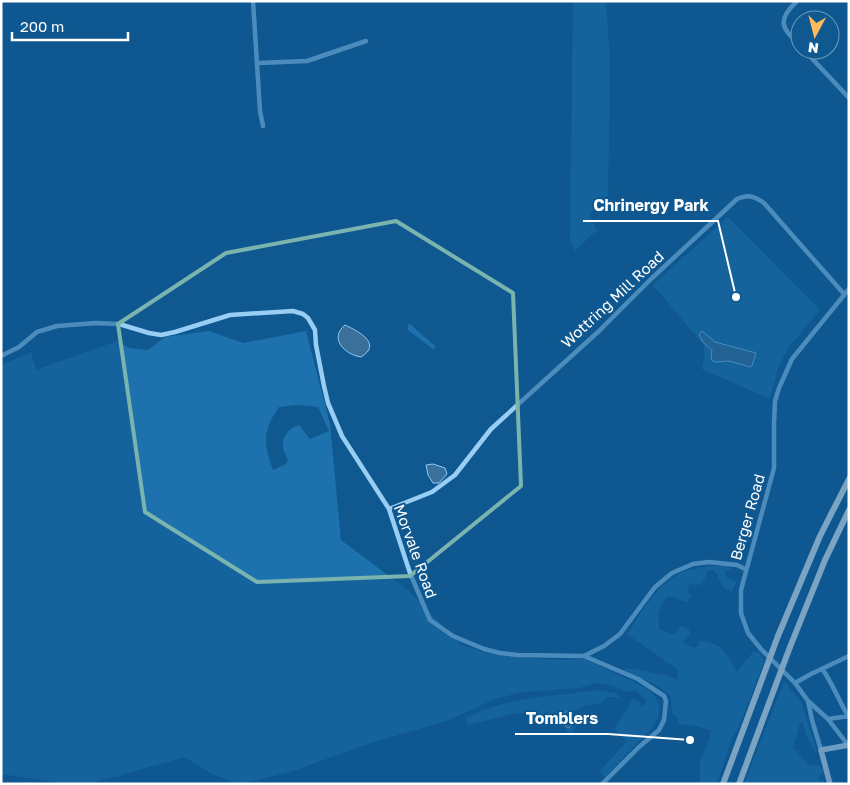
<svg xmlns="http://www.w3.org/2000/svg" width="850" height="785" font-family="'Golos Text',sans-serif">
<rect width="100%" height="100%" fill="#0f5890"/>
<path fill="#1d72ae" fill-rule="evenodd" d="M573,1H606L610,64L608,195L589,214L597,230L575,251L570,239Z
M728,217L820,310L789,347L778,368L770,399L702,369L705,355L703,344L653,285Z
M410,324L435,346L434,350L408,330V325Z
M209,331L243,343L306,331L330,424L341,540L409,591L460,644L486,653L503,656L558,660L585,659L648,689C674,712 649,732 631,749C622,758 613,768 605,777L600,771L627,741L615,729L617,724L633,699L640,702L641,706L645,704L647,700L635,690L628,692L613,686L596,683L579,688L522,692L495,699L449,720L371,743L290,772L241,784L214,775L185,757L88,784H69L1,774V365L31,352L36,370L117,341L129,348L148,350L165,337ZM297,405L318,407L329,431L310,439L299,425C289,428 281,437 283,448C284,453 287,456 288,461L284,465L273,470C263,443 263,430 279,407Z
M710,566H728L731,569L725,572L727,578L736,582L732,592C724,588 719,585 718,575L713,570L706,571L705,580L700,585L689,584L688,592L692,597L686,602L677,598L667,596C659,608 656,615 660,630L675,635L680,626L689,629L690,635L683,642L689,646L696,648L700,641C720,641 728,655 737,672L753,652H758L765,660L738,729L732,738L717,784H697L700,780V763L712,731L697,726L679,724L677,717L672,714L671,697L659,686L623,670L627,668L665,675L677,680L678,670L639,642L627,635C642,611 656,585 683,572C691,569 701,568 710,566Z
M784,682L801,701L817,752H815L806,735L803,722L800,723L793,748L807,764L820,766L824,772L818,777L821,781L824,779V784H744Z
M597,690L615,693L620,697L621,700L615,697H606L600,704L585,705L573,712L579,718L571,736L562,725L560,714L557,719L533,714H513L468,725L466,718C511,695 549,698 597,690Z"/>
<path fill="#3a7099" stroke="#89cbf7" d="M345,325C358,331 383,344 361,357C346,355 328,339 345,325Z
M702,331L715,342L756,353L752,366L750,367L729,361L714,362L711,359L712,350L703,342L699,334Z
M433,464L445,468L447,474L439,483H433L428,475L426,465Z
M567,711L574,719L569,728L558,722L562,714Z"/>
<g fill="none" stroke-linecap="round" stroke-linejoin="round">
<path stroke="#98cdf4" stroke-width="4.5" d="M253,1L260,111L263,126
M797,1C775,22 783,28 800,46
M804,50L849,98
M258,63L307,61L366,41
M1,356L19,347L37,332L57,326L96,323L119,324L149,333L161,335L175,332L230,315L293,311L303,314L308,318L315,330L316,345L324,386L328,403L342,436L389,509L410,573L430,620L453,636L484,649L500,653L518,655L584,656L604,646L620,634L655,587L672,573L693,564L709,562L737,565L745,569
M389,509L432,492L455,475L491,429L599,331L651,279L737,199C748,194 754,196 764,203L844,294
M584,656L638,679L664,696L666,701L664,720L659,730L639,747L602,784
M822,669C831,680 840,703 848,716
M795,683L811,674L849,656
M808,701L828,719L848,745
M828,719L849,716
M821,750L812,720L808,701L795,683L761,649L748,633L741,613V590L774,468V424L775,401L779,388L792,359L849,289"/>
<path stroke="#e5f2ff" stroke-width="5.5" d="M830,784L821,750L849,745"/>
<path stroke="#fff" stroke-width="6" d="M778,636L820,536L849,479
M790,647L825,560L849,510
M723,784L758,690
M739,784L769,703"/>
<path stroke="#fff" stroke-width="6" d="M758,690L778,636
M769,703L790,647"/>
</g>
<path d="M0 0H850V785H0ZM396,221L513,293L521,486L410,576L257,582L145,512L118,324L226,253Z" fill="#0f5890" fill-opacity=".55" fill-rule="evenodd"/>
<path fill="none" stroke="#7bb4af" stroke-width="4" stroke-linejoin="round" d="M396,221L513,293L521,486L410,576L257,582L145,512L118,324L226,253Z"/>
<g text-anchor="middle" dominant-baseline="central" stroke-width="4" stroke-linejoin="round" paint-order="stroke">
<g font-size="15" fill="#fff" stroke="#0f5890">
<text transform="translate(612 299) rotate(-43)">Wottring Mill Road</text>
<text transform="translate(747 517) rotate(-74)">Berger Road</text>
<text transform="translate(416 551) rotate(70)">Morvale Road</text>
</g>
</g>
<path fill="none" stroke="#fff" stroke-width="2" d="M736 297L718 221H583M690 740L608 734H515"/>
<g fill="#fff" stroke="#0f5890" stroke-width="2">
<circle cx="736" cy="297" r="5"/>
<circle cx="690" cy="740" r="5"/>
</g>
<g font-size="16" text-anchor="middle" font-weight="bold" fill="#fff" stroke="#0f5890" stroke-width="4" stroke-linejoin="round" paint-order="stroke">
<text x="651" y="211">Chrinergy Park</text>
<text x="562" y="724">Tomblers</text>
</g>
<rect width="850" height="785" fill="none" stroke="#ffffff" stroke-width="5"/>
<g transform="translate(815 35) rotate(187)"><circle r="24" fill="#0f5890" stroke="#6f9bbc"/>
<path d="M0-4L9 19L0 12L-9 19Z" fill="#ffba5b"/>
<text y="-8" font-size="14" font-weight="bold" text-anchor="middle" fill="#ffffff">N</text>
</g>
<path d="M12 32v8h116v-8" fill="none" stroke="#ffffff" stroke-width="2.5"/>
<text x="20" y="32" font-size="15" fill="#ffffff" stroke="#0f5890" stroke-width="4" paint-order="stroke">200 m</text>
</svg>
